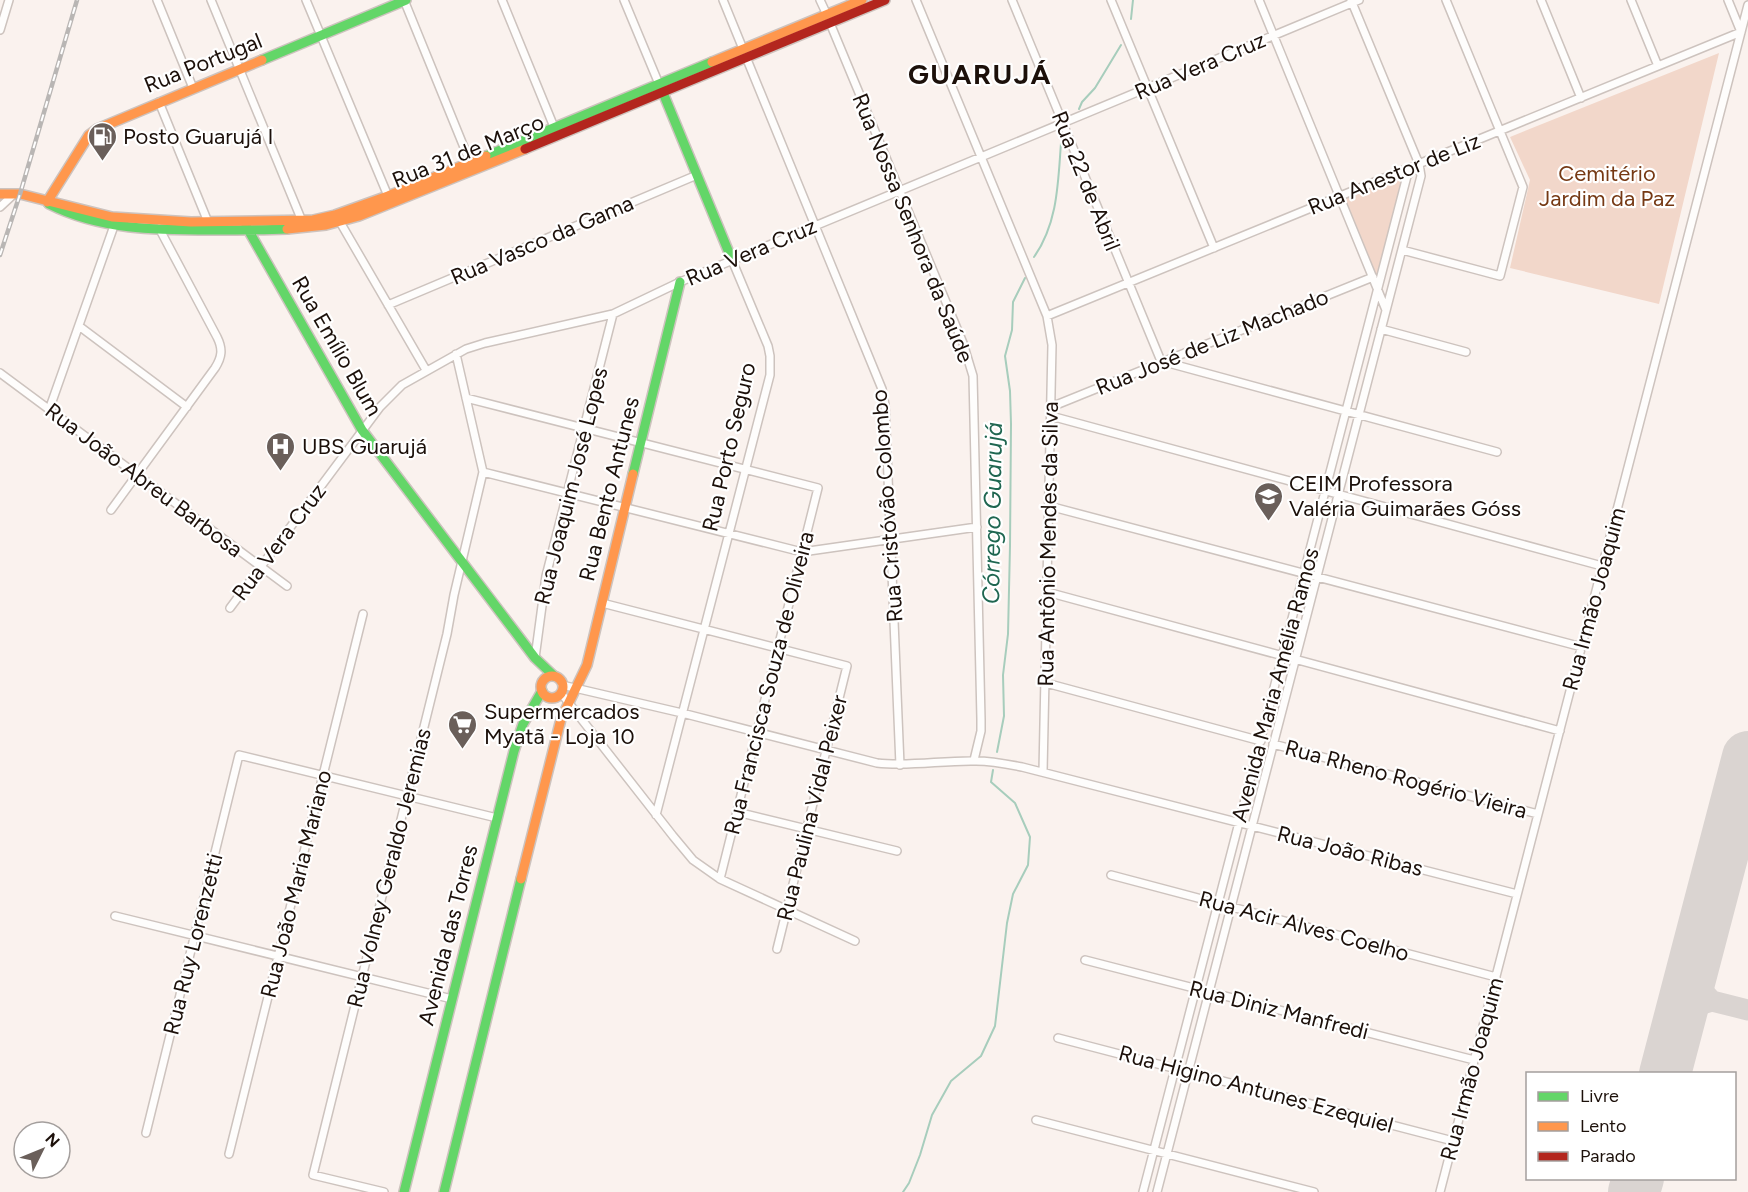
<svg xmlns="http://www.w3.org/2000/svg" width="1748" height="1192" font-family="Figtree,sans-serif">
<rect width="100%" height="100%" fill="#faf2ee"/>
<path fill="#f2d7ca" d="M1719,53L1659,304L1510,268L1530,180L1510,137Z
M1419,164L1407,176L1378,290L1339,196Z"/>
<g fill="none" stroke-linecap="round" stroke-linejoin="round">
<path stroke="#a7cdbc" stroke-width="2" d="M1131,19L1133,0
M1079,109L1082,102L1095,88L1121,45
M1034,257C1058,223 1058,182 1061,143
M997,752L1004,716L1003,675L1008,634L1010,546L1011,424L1010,391L1005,356L1012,330L1013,302L1025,278
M903,1192L909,1183L920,1155L932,1115L951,1081L981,1056L995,1026L1007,923L1013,894L1028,865L1030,837L1015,803L991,782L993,770"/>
<path stroke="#dad4d1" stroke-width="21" d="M1691,973L1701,989L1712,1001L1748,1010
M1679,1020L1696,1006L1712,1001"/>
<path stroke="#dad4d1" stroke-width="52" d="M1665,1074L1748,757
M1634,1192L1638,1178"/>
<defs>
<path id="street" d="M157,0L193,88
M211,0L302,221
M306,0L388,196
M404,0L470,162
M502,0L554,127
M624,0L659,84
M723,0L743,49
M820,0L827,15
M916,0L1047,316L1052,345L1043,772
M1012,0L1161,361L1497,452
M1111,0L1214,248
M1259,0L1386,310
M1541,0L1581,98
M1631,0L1658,66
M830,23L963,343L973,376L981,719V731L974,760
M0,30L9,0
M746,57L882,389L885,405L900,765
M159,102L208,222
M0,207L14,194
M340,222L426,370
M1402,250L1500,276L1523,187L1446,0
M388,305L697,175
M1047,316L1741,32L1728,0
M79,326L187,407
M1381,329L1466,352
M0,373L287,586
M466,398L818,488L720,879
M1051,407L1373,277
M49,410L115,223
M1051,416L1602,566
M483,472L802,552L977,527
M1049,506L1582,647
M111,510L215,368C222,357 223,349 217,337L159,228
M1047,592L1560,731
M602,603L847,666L777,949
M230,608L380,407L402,385L466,349L485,343L613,314L680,282L1359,0
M535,658L546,576L613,314
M1046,683L1261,741
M562,685L682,713L877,763C910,767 943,760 976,761C991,761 1007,764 1022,767L1517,894
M561,693L673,836L693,860L720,879L855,941
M1273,744L1538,814
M737,812L897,851
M656,815L770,375V356L768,346L732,260
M1111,875L1496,977
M115,916L452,999
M1085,960L1474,1060
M1058,1038L1453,1141
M1036,1120L1314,1192
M146,1133L239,755L497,818
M229,1154L363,614
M384,1192L313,1175L447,634L454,595L483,472L456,354
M1143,1192L1407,176L1419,164
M1157,1192L1421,176L1419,164L1351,0
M1440,1192L1748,5"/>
<path id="fast" d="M262,60L406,0
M661,88L732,260
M486,156L712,62
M49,204C100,230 156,230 212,230C237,230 262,230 287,229
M246,226L362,430L535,658L554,676
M633,474L680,282
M404,1192L514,751L523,724L542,691
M444,1192L521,879"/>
<path id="slow" d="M712,62L862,0
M0,194H20L112,217L191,222L313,220L335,215L388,196L486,156
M47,202L89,135L97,129L262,60
M287,229L326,225L359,216L525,149
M541 687a11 11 0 1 1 22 0a11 11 0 1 1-22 0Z
M521,879L561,719L587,665L633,474"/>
<path id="jam" d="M525,149L885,0"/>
</defs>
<use href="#street" stroke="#cdc3be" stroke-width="10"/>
<use href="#fast" stroke="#cdc3be" stroke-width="12"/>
<use href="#slow" stroke="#cdc3be" stroke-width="12"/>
<use href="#jam" stroke="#cdc3be" stroke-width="12"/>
<use href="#street" stroke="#fefdfc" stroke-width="7"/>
<use href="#fast" stroke="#63d668" stroke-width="9"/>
<use href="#slow" stroke="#ff974d" stroke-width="9"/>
<use href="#jam" stroke="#b3261e" stroke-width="9"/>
<defs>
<path id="rail" d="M0,255L20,194L77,0"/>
</defs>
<use href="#rail" stroke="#b9b6b4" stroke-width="4.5"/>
<use href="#rail" stroke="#fff" stroke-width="2" stroke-dasharray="7" stroke-linecap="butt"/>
</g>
<defs>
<symbol id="fuel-pin" viewBox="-11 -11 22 30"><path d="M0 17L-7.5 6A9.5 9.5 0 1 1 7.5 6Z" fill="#6a5f5a" stroke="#fff"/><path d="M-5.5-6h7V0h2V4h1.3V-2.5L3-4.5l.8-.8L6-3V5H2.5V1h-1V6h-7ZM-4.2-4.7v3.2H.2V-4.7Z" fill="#fff"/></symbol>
<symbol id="hospital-pin" viewBox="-11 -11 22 30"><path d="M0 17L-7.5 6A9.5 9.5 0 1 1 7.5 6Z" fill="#6a5f5a" stroke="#fff"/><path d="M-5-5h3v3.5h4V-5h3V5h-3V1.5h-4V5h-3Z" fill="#fff"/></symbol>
<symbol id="school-pin" viewBox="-11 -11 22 30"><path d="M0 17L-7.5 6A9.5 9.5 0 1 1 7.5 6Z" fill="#6a5f5a" stroke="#fff"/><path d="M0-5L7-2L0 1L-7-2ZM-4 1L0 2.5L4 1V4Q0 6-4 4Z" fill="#fff"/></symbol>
<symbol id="supermarket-pin" viewBox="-11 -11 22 30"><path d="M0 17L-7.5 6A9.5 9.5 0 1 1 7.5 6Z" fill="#6a5f5a" stroke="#fff"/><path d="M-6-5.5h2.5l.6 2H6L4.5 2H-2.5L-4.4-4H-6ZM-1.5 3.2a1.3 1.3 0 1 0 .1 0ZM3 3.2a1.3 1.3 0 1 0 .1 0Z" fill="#fff"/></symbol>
</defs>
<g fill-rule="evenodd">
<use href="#fuel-pin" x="86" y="120" width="33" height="45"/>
<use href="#hospital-pin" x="264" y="430" width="33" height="45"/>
<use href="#school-pin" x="1252" y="480" width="33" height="45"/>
<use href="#supermarket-pin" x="446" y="708" width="33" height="45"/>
</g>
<g text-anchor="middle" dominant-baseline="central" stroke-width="4.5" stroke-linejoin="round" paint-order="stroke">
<g font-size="22" fill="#1c100a" stroke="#fff">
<text transform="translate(203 63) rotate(-22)">Rua Portugal</text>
<text transform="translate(1200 66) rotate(-23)">Rua Vera Cruz</text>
<text transform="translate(468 151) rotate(-22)">Rua 31 de Março</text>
<text transform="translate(1394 174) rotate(-22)">Rua Anestor de Liz</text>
<text transform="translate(1086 181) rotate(68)">Rua 22 de Abril</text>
<text transform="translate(913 228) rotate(68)">Rua Nossa Senhora da Saúde</text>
<text transform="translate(542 240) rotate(-23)">Rua Vasco da Gama</text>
<text transform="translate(751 252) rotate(-23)">Rua Vera Cruz</text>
<text transform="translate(1212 342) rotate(-22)">Rua José de Liz Machado</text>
<text transform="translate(337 346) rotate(60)">Rua Emílio Blum</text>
<text transform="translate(729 447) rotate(-77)">Rua Porto Seguro</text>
<text transform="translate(144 480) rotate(37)">Rua João Abreu Barbosa</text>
<text transform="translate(571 486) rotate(-76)">Rua Joaquim José Lopes</text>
<text transform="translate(609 489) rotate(-76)">Rua Bento Antunes</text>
<text transform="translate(887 506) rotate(-94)">Rua Cristóvão Colombo</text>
<text transform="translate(279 542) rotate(-53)">Rua Vera Cruz</text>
<text transform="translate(1048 544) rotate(-89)">Rua Antônio Mendes da Silva</text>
<text transform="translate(1594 599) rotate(-75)">Rua Irmão Joaquim</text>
<text transform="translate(769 683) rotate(-76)">Rua Francisca Souza de Oliveira</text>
<text transform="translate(1275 685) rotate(-75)">Avenida Maria Amélia Ramos</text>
<text transform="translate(1406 779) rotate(15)">Rua Rheno Rogério Vieira</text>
<text transform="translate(812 808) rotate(-76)">Rua Paulina Vidal Peixer</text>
<text transform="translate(1350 851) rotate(14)">Rua João Ribas</text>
<text transform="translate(389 868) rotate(-76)">Rua Volney Geraldo Jeremias</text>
<text transform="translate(296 884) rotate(-76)">Rua João Maria Mariano</text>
<text transform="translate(1304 926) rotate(15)">Rua Acir Alves Coelho</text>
<text transform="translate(448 935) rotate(-76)">Avenida das Torres</text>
<text transform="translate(193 944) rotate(-76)">Rua Ruy Lorenzetti</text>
<text transform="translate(1279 1010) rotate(14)">Rua Diniz Manfredi</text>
<text transform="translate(1472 1069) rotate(-75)">Rua Irmão Joaquim</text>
<text transform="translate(1256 1089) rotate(15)">Rua Higino Antunes Ezequiel</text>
</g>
<g font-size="22" fill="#1c100a" stroke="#fff" text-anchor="start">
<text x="123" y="136">Posto Guarujá I</text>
<text x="302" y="446">UBS Guarujá</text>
<text x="1289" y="483">CEIM Professora<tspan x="1289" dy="25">Valéria Guimarães Góss</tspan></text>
<text x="484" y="711">Supermercados<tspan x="484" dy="25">Myatã - Loja 10</tspan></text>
</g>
<g font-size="22" fill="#763914" stroke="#fff">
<text x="1607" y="173">Cemitério<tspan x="1607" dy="25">Jardim da Paz</tspan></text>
</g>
<g font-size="24" font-style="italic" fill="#1f6650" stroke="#fff">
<text transform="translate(992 513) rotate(-89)">Córrego Guarujá</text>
</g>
<g font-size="28" font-weight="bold" letter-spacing="1.5" fill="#1c100a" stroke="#fff">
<text x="980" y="74">GUARUJÁ</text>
</g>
</g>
<rect x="1526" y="1072" width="210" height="108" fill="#ffffff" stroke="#a49f9d" stroke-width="1.5"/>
<rect x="1538" y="1092" width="30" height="9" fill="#63d668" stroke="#a49f9d" stroke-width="1.5"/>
<text x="1580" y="1102" font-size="18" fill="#1c100a">Livre</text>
<rect x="1538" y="1122" width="30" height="9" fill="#ff974d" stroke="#a49f9d" stroke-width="1.5"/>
<text x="1580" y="1132" font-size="18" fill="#1c100a">Lento</text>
<rect x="1538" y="1152" width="30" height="9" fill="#b3261e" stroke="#a49f9d" stroke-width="1.5"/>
<text x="1580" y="1162" font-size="18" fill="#1c100a">Parado</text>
<g transform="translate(42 1150) rotate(47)"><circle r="28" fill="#ffffff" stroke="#a49f9d" stroke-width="1.5"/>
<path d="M0-4.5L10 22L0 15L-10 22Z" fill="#6a5f5a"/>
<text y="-9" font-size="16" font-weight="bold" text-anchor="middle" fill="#1c100a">N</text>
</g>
</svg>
